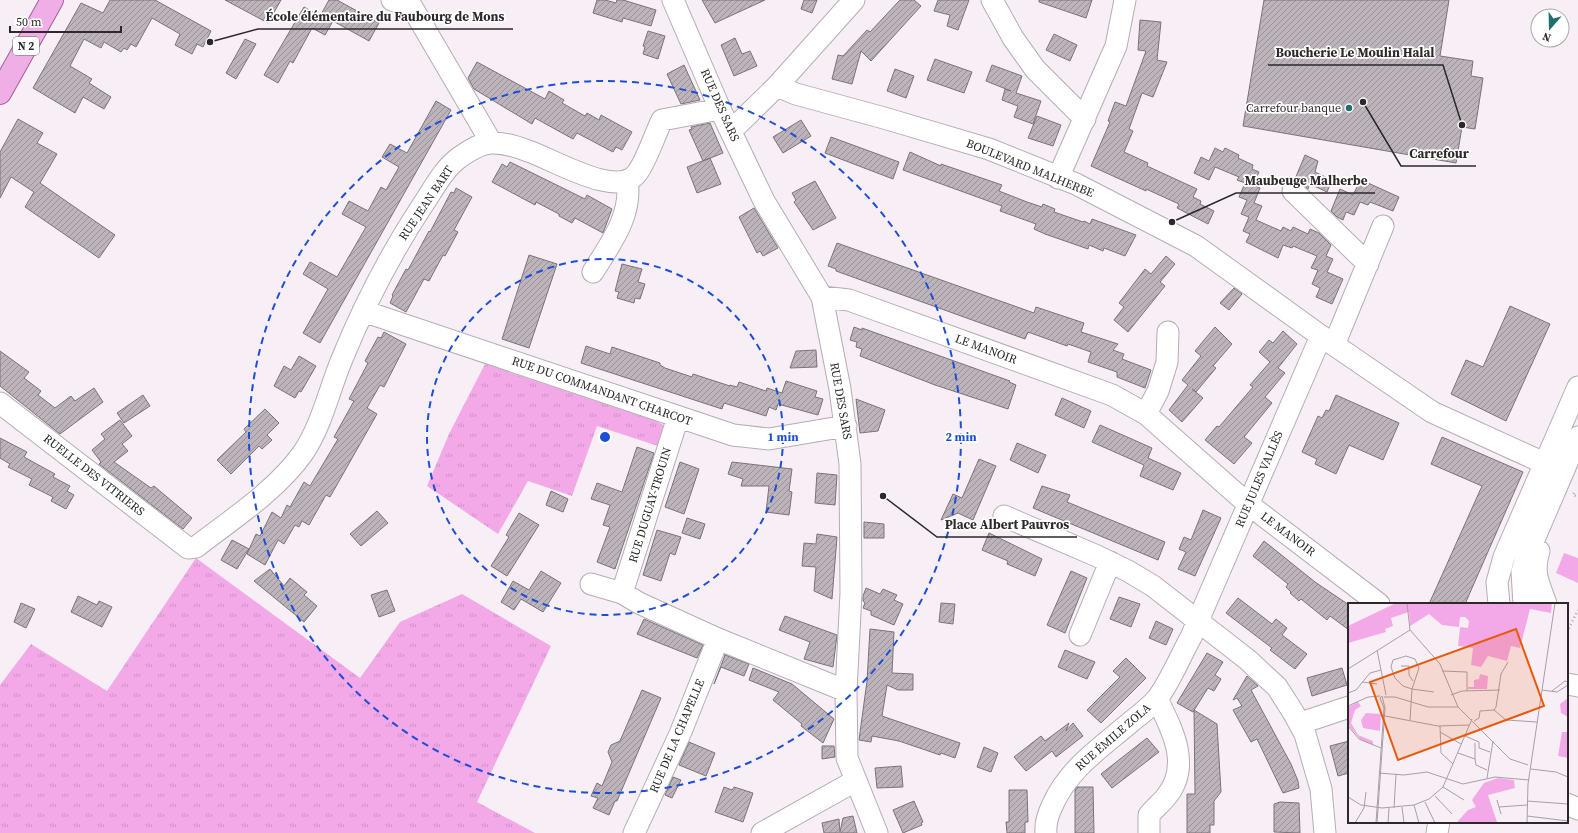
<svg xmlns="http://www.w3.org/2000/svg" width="1578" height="833" font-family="'Source Serif 4',serif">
<defs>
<pattern id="grass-tufts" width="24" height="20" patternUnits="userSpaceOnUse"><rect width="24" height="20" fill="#f3a9e7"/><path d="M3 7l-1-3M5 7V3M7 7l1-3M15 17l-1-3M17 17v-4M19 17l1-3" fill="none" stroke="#d091c6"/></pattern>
<pattern id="building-hatch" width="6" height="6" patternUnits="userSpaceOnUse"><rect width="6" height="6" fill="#bcb4ba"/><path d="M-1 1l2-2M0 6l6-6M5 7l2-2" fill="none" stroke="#999297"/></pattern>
</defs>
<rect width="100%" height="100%" fill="#f7eff5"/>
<path fill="url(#grass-tufts)" d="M485,364L656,421L665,426L661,447L597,426L572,496L528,481L498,534L427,486L449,434Z
M196,558L360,678L400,622L462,594L551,646L477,802L535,833H0V685L31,644L107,691Z"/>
<path fill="#f3a9e7" d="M1564,553L1578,558V583L1556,573Z"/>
<path fill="url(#building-hatch)" stroke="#7a7379" d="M110,0H155L211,31L203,47L197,44L192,54L175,45L180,34L152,18L136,47L131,44L127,50L124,48L121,52L104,42L101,48L84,39L70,66L92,79L89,83L111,97L104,109L83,97L75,113L33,88L81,3L103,13Z
M225,0H281L268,23Z
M329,0H337L379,23L369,41L333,21L325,35L312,28L293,63L290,61L278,83L264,75L304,7L320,16Z
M597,0H605L616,3L617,0H623L656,10L651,26L623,18L622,22L593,13Z
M702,0H765L715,23Z
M804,0H817L812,13L801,9Z
M900,0H914L921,6L871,61L861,51L852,84L832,79L838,55L843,56L867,30L870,32Z
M938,0H969L958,30L947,26L950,15L934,11Z
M1039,0H1092L1086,18L1039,2Z
M1264,0H1449L1440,56L1473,61L1471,76L1483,78L1475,129L1462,127L1456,163L1243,126Z
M1140,20L1161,22L1157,60L1167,62L1153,97L1142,93L1129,129L1133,131L1124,152L1148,163L1147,166L1197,189L1193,197L1201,201L1200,204L1214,211L1208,224L1177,208L1179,204L1146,189V191L1091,166L1110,122L1108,121L1115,102L1126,106L1146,51L1138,50Z
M648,31L665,36L658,59L643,54L645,47L643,46Z
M1054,34L1077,45L1070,61L1046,50Z
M735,38L742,54L750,51L757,66L734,76L721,45Z
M245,39L256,44L236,79L226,73Z
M935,59L972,72L964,93L927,80Z
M477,62L545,99L549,91L564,100L562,103L585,116L587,113L599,120L601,115L632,132L622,150L616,147L613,152L577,133L573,139L535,118L532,124L474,89L468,78Z
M684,65L700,100L681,104L667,74Z
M992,65L1022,76L1016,93L1041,101L1033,124L1014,117L1018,106L1002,100L1005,89L1011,91L986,81Z
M895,69L914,76L906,98L887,91Z
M436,101L451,110L320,343L303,333L328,289L303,274L310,262L337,277L366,227L342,214L349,201L368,211L381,187L386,190L399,167L382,157L390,144L407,153Z
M1037,116L1061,125L1053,146L1028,138Z
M18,119L43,133L37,143L57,154L40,183L115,235L99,258L25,207L34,192L11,177L0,198V152Z
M801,120L811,136L783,153L773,137Z
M710,123L723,153L703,161L689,130L692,129L691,127Z
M831,137L899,162L893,179L825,153Z
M1215,148L1223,152L1225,148L1239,155L1238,158L1253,165L1252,169L1259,172L1253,185L1260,188L1254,203L1262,206L1256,220L1281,231L1283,227L1291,231L1293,227L1308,234L1310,229L1319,233L1331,245L1326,256L1333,259L1327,272L1343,279L1332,304L1316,297L1320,288L1312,284L1318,270L1311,268L1317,256L1293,246L1292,248L1283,245L1278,258L1246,242L1250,234L1243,231L1249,217L1241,214L1247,200L1239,197L1245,183L1237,180L1239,177L1215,167L1209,180L1194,173L1201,157L1209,161Z
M910,152L941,166V164L1002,185L999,191L1027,202L1042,207L1043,204L1055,209L1054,212L1083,222L1084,221L1090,224L1092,219L1136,235L1125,256L1104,248L1103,251L1089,245L1088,249L1045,234L1034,229L1036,224L1000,211L1002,206L903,170Z
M1305,155L1318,161L1315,172L1332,180L1327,192L1310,184L1308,189L1295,179Z
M710,158L721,184L697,193L687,167Z
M510,162L585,199L587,195L612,209L603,233L575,218L572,223L559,216V214L536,202L535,205L492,182L502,164L507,167Z
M815,181L836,218L813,230L794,202L796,200L792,193Z
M1359,183L1367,186L1368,183L1399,197L1393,211L1370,202L1368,205L1360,202L1354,215L1346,212L1343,220L1337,217L1331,211L1340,189L1353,195Z
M456,188L472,197L454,230L458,232L445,256L443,255L429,281L424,279L406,312L390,303L393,296L392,295L406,269L408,270L429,231L430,232L451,192L454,193Z
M754,208L778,248L763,256L760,251L757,253L739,217Z
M837,243L1034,313L1036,307L1084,323L1081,332L1118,344L1113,350L1124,354L1122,359L1151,370L1145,388L1117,377V372L1088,362L1091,352L1068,344L1067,346L1028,332L1025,339L836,271V269L828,266Z
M529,255L557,264L529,348L502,339Z
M1166,256L1175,264L1160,282L1165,286L1128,332L1114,320L1124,307L1119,303L1145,269L1151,274Z
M622,264L642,269L638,282L645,284L640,299L635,298L634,303L617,298L619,292L615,291Z
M1234,288L1242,294L1229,310L1220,303Z
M1510,306L1550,324L1506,421L1451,394L1466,360L1483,367Z
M854,327L862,330V328L1010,381L1009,382L1016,385L1008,409L935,385L860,356L862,349L856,347L857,342L850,340Z
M1215,327L1232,344L1213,366L1216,368L1196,392L1192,389L1203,398L1182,422L1169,410L1188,385L1182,380L1201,356L1195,351Z
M1283,331L1297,344L1278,368L1285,373L1265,397L1272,403L1244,437L1252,443L1234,464L1205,440L1217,426L1219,427L1253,387L1250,385L1270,362L1259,352L1269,340L1273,343Z
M384,332L406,344L384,387L380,385L367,408L377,414L330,497L326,495L309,525L302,521L299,527L295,525L284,544L278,540L265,565L247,554L256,534L260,536L272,512L281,518L287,505L290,507L304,482L310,486L338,439L334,437L354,401L349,399L368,363L365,361L378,337L381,338Z
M586,346L610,354L612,347L660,363V365L665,368L692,377L693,374L730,386V385L737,387L739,382L766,391L767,388L782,393L786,381L817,391L815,397L823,399L818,415L778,404L776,410L769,407L766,416L724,403L722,409L581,363Z
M816,350L817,367L790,368L796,351Z
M0,351L29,372L24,378L41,391L38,395L55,408L71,396L75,401L94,388L103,402L60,434L0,386Z
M299,356L316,366L301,392L299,391L295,398L274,386L284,366L291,370Z
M143,395L150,406L124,423L117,413Z
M1336,395L1399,423L1383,460L1349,445L1336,474L1315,464L1317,459L1302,452L1318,416L1322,418L1326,410L1329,411Z
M1062,398L1091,411L1084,428L1055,415Z
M856,399L885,410L878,431L860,433Z
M265,409L279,423L267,435L272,440L262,449L259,446L231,474L217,460L246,432L244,429Z
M120,420L132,436L122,444L128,451L114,462L151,488L154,486L192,518L183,529L99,464L101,462L92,450L105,439L101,434Z
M1100,425L1152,448L1148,458L1181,473L1173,490L1140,476L1144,465L1092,442Z
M1442,437L1523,472L1465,604H1429L1482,486L1431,464Z
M0,438L27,452L24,457L55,474L53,477L70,486L67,491L74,495L66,509L51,501L53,497L29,485L32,479L8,467L10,464L0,458Z
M1017,443L1046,455L1038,473L1010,460Z
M637,447L654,453L615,569L597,562L610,527L603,525L610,505L591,499L597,483L622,492Z
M979,459L996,466L973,520L958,513L941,520L953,494L962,498Z
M680,462L699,469L684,514L665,507Z
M732,462L792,469L789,491L792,492L789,515L766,512L769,486H741L743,479L728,474Z
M817,473L837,475L835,505L815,503Z
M1042,486L1070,495L1067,502L1165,542L1158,560L1033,508Z
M551,491L568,499L563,512L546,505Z
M1203,510L1221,518L1195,576L1178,569L1186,552L1179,549L1184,537L1191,540Z
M377,511L388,523L361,546L350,534Z
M519,513L539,525L507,576L491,566L509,537L506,535Z
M687,518L705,524L700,539L682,533Z
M864,522L884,524V538H864Z
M657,530L681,537L675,555L670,553L661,581L643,575Z
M989,533L1042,559L1035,576L1007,564L1008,561L982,550Z
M817,534L837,537L832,599L814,591L816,567L802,566L804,543L816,544Z
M232,540L249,549L237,569L221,560Z
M1264,541L1315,582L1349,605V630L1330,616L1327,620L1301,599L1299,601L1290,593L1291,592L1286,587L1288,584L1253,556Z
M270,569L284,586L290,578L307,592L304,595L317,606L304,622L254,581Z
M541,571L561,583L543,612L521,599L514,610L501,602L513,581L529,590Z
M1071,571L1087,578L1065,633L1047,625Z
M866,588L880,594L883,589L897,595L894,600L903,604L894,625L871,615V611L863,608L865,603L863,601V596Z
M387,590L395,611L379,617L371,595Z
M78,596L97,605L99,601L112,607L102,627L71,612Z
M1119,597L1140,604L1131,627L1110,619Z
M1238,598L1272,624L1276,619L1287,628L1282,635L1307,654L1295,669L1270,650L1272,648L1226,613Z
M21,603L35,609L26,628L14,622Z
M941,603L955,604L953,624L939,622Z
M785,616L837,635L833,667L804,659L810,642L779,630Z
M644,619L703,645L697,658L637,634Z
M1156,621L1173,629L1166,645L1149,638Z
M870,629L894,632L892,673L913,674V690H898L887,685L882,716L960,743L955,758L941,753L940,755L899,741L872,736L871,742L859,740L867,681Z
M1065,650L1095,662L1087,679L1058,667Z
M1207,653L1223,662L1215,675L1221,679L1214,691L1208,688L1193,712L1177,703Z
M725,655L749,664L744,676L721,667L714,684Z
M1126,658L1146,678L1101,723L1087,710L1120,677L1113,671Z
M753,668L792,684L834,719L823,743L801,726L802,724L773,700L779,692L749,680Z
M1342,668L1347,685L1312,696L1307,678Z
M1247,676L1258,686L1251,690L1291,764L1298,781L1299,788L1283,793L1257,739L1251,742L1233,710L1242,706L1237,698L1233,700Z
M642,690L661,698L617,801H615L609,815L593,808L598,798L591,796L597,783L602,786L612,762L608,752L611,745L620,741Z
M1194,710L1217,724L1221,792L1214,801V825H1210V833H1187V794H1195Z
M1069,723L1066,731L1073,723L1083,736L1056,757L1052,751L1026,771L1014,757L1041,736L1045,741Z
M1147,738L1159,752L1112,788L1101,774Z
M1349,741V773L1338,776L1330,746Z
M689,742L715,753L706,776L679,765Z
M822,746H834L835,757L822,759Z
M984,747L998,753L991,772L977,767Z
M901,766L903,787L877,788L875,768Z
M673,777L681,780L672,798L665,795Z
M724,787L732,790L734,787L753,793L743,822L715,812Z
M1077,787H1093L1094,833H1075V790Z
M1009,790H1027L1028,822H1025V833H1007L1006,822H1009Z
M914,801L923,822L921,823L922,825L903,833L893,810Z
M1280,802L1299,803L1300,833L1274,832V804Z
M853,816L857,833H824L822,823L839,819L840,832L843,818Z"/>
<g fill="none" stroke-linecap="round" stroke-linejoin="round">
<defs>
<path id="minor" d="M392,0L412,7L491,142
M673,0L720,109L764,201L822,297L840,389L850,464L851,593L846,691L847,758L877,833
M992,0L1013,38L1035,69L1085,119
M777,86L796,94L884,118L989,149L1076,184L1196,246L1321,336L1432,412L1544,463
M731,131L777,86L854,0
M1058,178L1116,46L1125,0
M1293,191L1368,264
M593,272C610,244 633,215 627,180
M822,297L849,300L1112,395L1146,414L1248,504L1379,604
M363,311L733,435L769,439L846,426
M1334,345L1383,226
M0,403L188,548L196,547C232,519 276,491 303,453C322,425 329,390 342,359C365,303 389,256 422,206C433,190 443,169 460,157C469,151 481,142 493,143C504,143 518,147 528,151C551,158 618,200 637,173C646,162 655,134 662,120L720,109
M1146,414L1158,391L1167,362L1168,332
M1004,516L1097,556L1128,571L1153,586L1248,660L1277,687L1293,712L1305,734L1321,789L1325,833
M1539,551C1532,573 1539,583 1546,604
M591,584L622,593L639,603L718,639L846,691
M622,593L678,417
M1499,604L1497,582L1504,557L1578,387
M1524,604L1522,572L1526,558L1578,437
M1080,635L1110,562
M1567,684L1578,686
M1300,725L1307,721L1349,707
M1567,804L1578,809
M634,833L680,734L718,639
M762,833L855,781
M1046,833C1045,823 1049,812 1053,804C1069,768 1103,746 1132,721C1141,714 1150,707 1157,699C1170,682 1180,657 1191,637L1321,336
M1149,833V815C1155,808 1161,803 1166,797C1192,766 1172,729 1157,699
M1437,833L1439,822"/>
<path id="major" d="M0,93L52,0"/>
</defs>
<use href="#minor" stroke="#b5adb3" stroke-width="23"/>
<use href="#major" stroke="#a55c9b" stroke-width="24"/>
<path stroke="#a8a1a6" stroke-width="2.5" stroke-dasharray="1 3" stroke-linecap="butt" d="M1574,493L1573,495L1578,497
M1567,632L1578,610"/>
<use href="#minor" stroke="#fff" stroke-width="21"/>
<use href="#major" stroke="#f0aee7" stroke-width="22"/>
</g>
<g fill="none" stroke="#1d4ed8" stroke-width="2" stroke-dasharray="7 5">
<circle cx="605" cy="437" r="178"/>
<circle cx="605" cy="437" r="356"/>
</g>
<circle fill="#226e6e" stroke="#fff" stroke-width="1.5" cx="1349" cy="108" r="4"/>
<g text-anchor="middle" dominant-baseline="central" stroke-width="3.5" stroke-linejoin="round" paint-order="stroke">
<rect fill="#fff" stroke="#6b686b" stroke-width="1" x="13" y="37" width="26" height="18" rx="3"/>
<g font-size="11" font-weight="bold" fill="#2c282b">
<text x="26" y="46">N 2</text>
</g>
<g font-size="12" fill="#2c282b" stroke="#fff">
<text transform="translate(720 105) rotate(66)">RUE DES SARS</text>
<text transform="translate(1030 168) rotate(22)">BOULEVARD MALHERBE</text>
<text transform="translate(426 203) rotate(-56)">RUE JEAN BART</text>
<text transform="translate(986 349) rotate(20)">LE MANOIR</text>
<text transform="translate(602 391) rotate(19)">RUE DU COMMANDANT CHARCOT</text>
<text transform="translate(841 401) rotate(80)">RUE DES SARS</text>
<text transform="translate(94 475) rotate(38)">RUELLE DES VITRIERS</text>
<text transform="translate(1259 479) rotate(-67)">RUE JULES VALLÈS</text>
<text transform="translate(650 505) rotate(-73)">RUE DUGUAY-TROUIN</text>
<text transform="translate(1288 534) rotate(37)">LE MANOIR</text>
<text transform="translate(677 736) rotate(-67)">RUE DE LA CHAPELLE</text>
<text transform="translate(1113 737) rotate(-41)">RUE ÉMILE ZOLA</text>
</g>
<g font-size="12" fill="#2c282b" stroke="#fff" text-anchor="end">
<text x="1341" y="108">Carrefour banque</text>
</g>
</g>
<g transform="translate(1348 603)">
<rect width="220" height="220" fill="#f7eff5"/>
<path d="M48,0H204L203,10L182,6L172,45L163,43L159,58L140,53L133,64L123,62L125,45L110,43L112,24L120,25L121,18L117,14H112L111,24L94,22L81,11L62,23L61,9L43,15L45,23L37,26L38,29L0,40V23ZM132,71L140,73L139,86H120V84H126V77L131,76ZM220,95V114L213,110L212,101ZM10,99L13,103L7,107L3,120L10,132L25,138V142L13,137L0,122V104ZM214,129H220V155L210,153ZM150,175L166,177L167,185L140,192L149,219L111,220L110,218L120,207L128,204L124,197L136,180Z" fill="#f3a9e7"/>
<path d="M18,110L33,111L32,128L15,125L13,117Z" fill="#f3a9e7"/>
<path fill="none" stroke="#a69fa4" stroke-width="1" d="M59,0L62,27L92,61L110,104L162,156L180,162M29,47L38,92M53,63H61V72L65,78M0,66L62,27M94,68L119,69V88M14,79L29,81M194,87L209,89L220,82M204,88L217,78L220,79M0,90L8,87L22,70L33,67M103,92L114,88L152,87M36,94H47L80,104H110M0,103L20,94L32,93M146,107L158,117L189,119M37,113L90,123L121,122M62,117L64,86L55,83L47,75L43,64L45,57L58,53L67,56L71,65L64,86L86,89M126,118L131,115L132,108L146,107L148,104L153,71L160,59M0,123L11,136L33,145M92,123L93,150L105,161M92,129L113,141M117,133L131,139V145L142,149M127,140V156M110,150L127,156L128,162L139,167M183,166L208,169L220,174M31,170L56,172L79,169L115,181L147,174L181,177M139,175L145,138M95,184L116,197M87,193L104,211M0,194L13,202L34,205L66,202L81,196L95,184L124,116M149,197L153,211M179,198L220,201M77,199L87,220M66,202L71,220M54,204L56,220M151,204L179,202M46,205L48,171M179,213L220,218M7,220L16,205L18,189M28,220L36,105L32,95L34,93L37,105L29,220M40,220L41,205M179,220L180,181L207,0"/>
<path fill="#e8590c" fill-opacity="0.15" stroke="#e8590c" stroke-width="2" d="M168,26L196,103L50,157L22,79Z"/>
<rect width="220" height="220" fill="none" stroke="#2c282b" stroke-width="2"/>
</g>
<circle cx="605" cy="437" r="6" fill="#1d4ed8" stroke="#fff" stroke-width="2"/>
<g font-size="12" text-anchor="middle" font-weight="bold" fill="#1d4ed8" stroke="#fff" stroke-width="3.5" stroke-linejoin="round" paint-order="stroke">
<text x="783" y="441">1 min</text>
<text x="961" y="441">2 min</text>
</g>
<path fill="none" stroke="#2c282b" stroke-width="1.5" d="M210 42L258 29H513M1462 125L1443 65H1268M1363 102L1401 166H1476M1172 222L1236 193H1375M883 496L937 537H1077"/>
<g fill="#2c282b" stroke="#fff" stroke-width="1.5">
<circle cx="210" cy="42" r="4"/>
<circle cx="1462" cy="125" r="4"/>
<circle cx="1363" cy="102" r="4"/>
<circle cx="1172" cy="222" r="4"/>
<circle cx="883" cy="496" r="4"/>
</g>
<g font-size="13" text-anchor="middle" font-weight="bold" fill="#2c282b" stroke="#fff" stroke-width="3.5" stroke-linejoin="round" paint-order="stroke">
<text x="385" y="21">École élémentaire du Faubourg de Mons</text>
<text x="1355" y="57">Boucherie Le Moulin Halal</text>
<text x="1439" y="158">Carrefour</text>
<text x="1306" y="185">Maubeuge Malherbe</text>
<text x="1007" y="529">Place Albert Pauvros</text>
</g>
<g transform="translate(1550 28) rotate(200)"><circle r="19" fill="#ffffff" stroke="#aba9aa"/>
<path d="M0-3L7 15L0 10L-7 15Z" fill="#226e6e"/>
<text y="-6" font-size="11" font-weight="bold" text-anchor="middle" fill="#2c282b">N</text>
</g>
<path d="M10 26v6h111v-6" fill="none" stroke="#2c282b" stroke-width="2"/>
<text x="16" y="26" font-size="12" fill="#2c282b" stroke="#ffffff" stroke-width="3" paint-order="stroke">50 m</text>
</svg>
